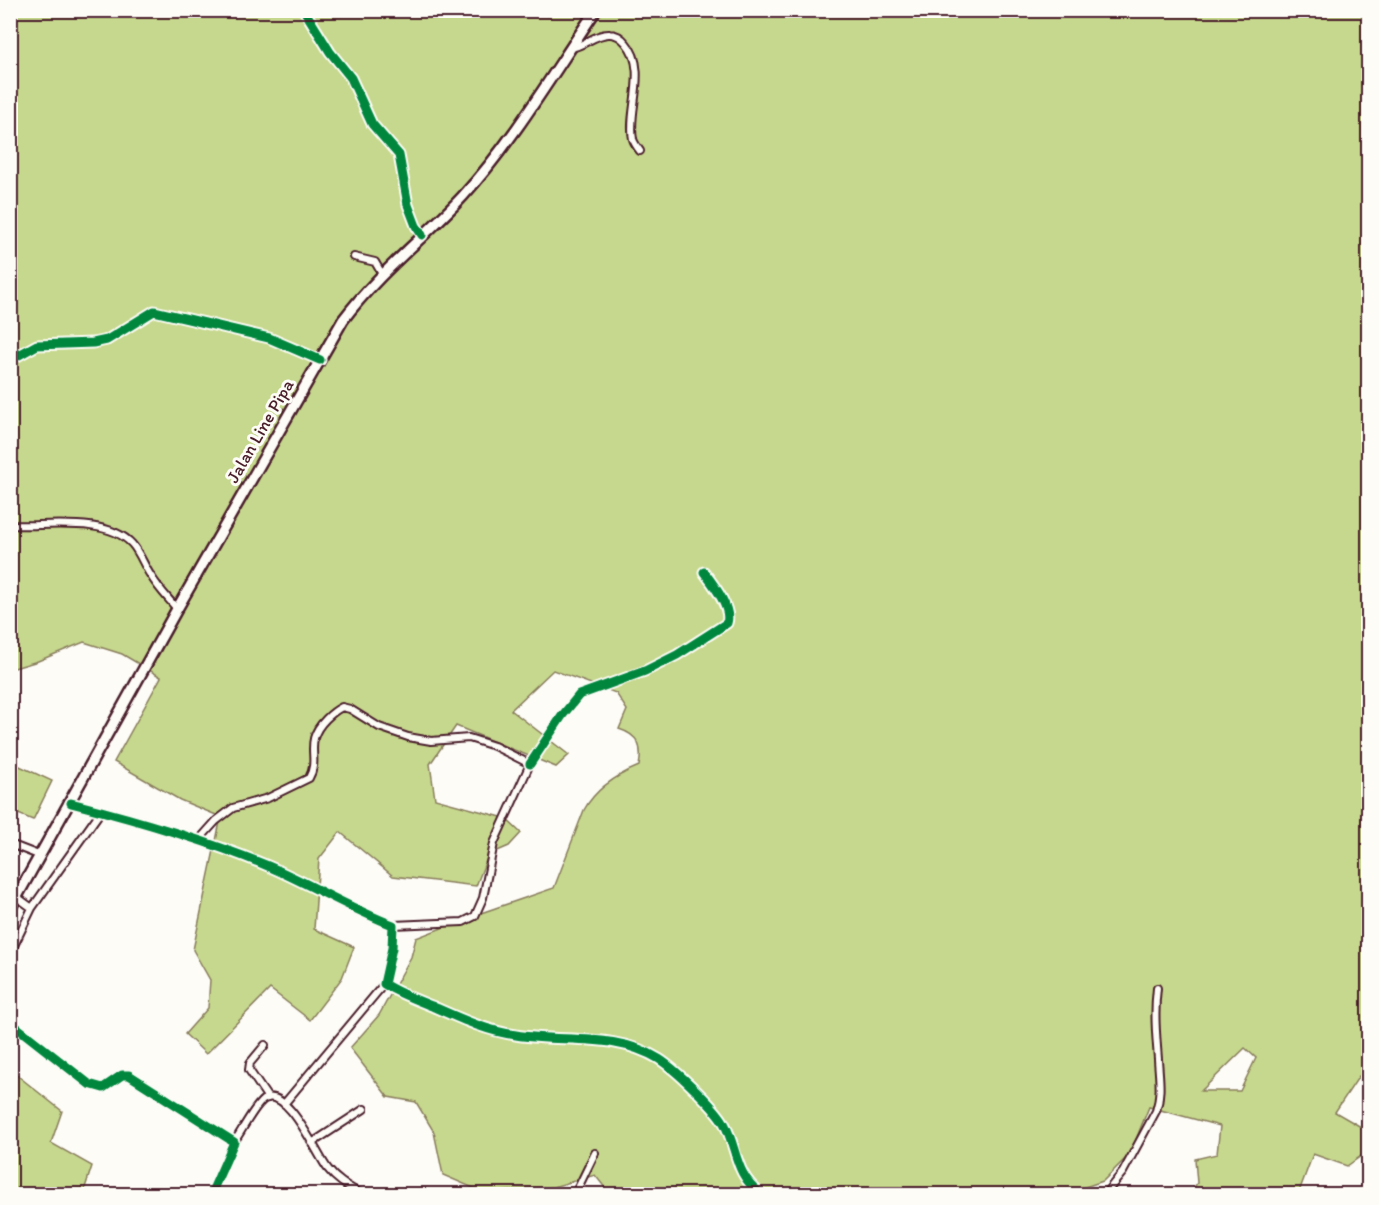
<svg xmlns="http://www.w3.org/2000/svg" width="1379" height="1205" font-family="Itim,sans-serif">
<rect width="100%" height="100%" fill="#fdfcf7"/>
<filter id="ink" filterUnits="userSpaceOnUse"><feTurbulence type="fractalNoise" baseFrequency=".0167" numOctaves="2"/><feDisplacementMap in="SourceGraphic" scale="12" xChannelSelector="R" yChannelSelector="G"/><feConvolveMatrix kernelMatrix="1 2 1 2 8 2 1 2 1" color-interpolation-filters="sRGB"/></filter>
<g filter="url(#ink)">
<path fill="#c6d88d" stroke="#887c5c" stroke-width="1.5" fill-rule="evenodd" d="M11,11H1368V1077L1359,1076L1335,1112L1368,1131V1151L1347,1166L1313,1154L1300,1189L1304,1194H1190L1197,1183L1195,1159L1217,1154L1220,1126L1149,1107L1130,1154L1103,1181L1064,1194H610L595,1175L553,1187L485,1193L443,1175L434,1132L416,1102L388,1097L350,1048L379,1015L411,957L416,938L478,914L554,888L584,810C596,788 617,775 639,766C643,746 638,735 619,729L627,710L616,693L553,670L511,710L569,755L556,767L456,726L430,764L435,799L505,818L521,833L509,846L488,855L476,886L393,876L340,832L319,859L314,929L354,947L342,978L310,1020L270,989L206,1054L185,1034L208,1008L210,980L193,950L221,817L180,800L114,762L161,677L122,654L84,642L38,661L11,669ZM1245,1048L1256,1058L1240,1091H1201Z
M11,762L52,781L33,820L11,811Z
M13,1072L62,1111L51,1143L92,1166L83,1194H11L10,1076Z"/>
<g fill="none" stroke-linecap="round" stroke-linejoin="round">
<defs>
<path id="minor" d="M304,10L330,52L351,78L372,124L399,155L408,205L416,226L422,235
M571,48C585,46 596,33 610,34C616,34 622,38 626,43C649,69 627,111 633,139C634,143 637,147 640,151
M354,257L375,262L382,274
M10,360L37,345L93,343L107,340L154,311L269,338L320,360
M10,525C45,527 107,516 132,544C140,553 144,566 151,576C158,588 168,598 177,609
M530,764L562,716L579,695L645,671L677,655L727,623C732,608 713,584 704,572
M71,803C137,820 204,839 268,866C310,884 349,908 393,925L392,948L384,984C400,994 417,1000 434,1007C461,1019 487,1031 516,1035C564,1043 615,1032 659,1059C676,1070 714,1106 724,1123C738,1150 734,1174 761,1194
M199,840L216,821L233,808L268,798L309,778C321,757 302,743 326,719C331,714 336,710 342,707L350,709L379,727L408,737L431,741L469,738L494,746L530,764L494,843L483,898L475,916L463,922L393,925
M10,844L41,856
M32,908L101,811
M10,954L32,908L17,897
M10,1022L89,1084L103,1088L122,1075H129L234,1142L211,1194
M265,1045L250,1063L249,1070L268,1098
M284,1104L384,984
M234,1142C242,1131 253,1108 263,1100C287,1083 317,1156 328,1169C337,1181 349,1187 361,1194
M312,1143L364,1109
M575,1194L595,1153
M1105,1194L1123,1172L1156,1111C1162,1093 1159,1078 1158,1059C1156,1035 1154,1012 1157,988"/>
<path id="secondary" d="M10,909L177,609L343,320C378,273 424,238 463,196C514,140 553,73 596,10"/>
</defs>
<use href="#minor" stroke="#4a1f2b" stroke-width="10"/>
<use href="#secondary" stroke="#4a1f2b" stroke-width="14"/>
<use href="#minor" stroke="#fdfcf7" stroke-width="6"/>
<use href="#secondary" stroke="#fdfcf7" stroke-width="9"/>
<defs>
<path id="cycleway" d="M304,10L330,52L351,78L372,124L399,155L408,205L416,226L422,235
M10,360L37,345L93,343L107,340L154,311L269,338L320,360
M530,764L562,716L579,695L645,671L677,655L727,623C732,608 713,584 704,572
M71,803C137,820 204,839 268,866C310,884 349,908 393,925L392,948L384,984C400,994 417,1000 434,1007C461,1019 487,1031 516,1035C564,1043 615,1032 659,1059C676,1070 714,1106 724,1123C738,1150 734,1174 761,1194
M10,1022L89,1084L103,1088L122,1075H129L234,1142L211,1194"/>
</defs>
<use href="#cycleway" stroke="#fdfcf7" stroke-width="13"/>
<use href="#cycleway" stroke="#00873e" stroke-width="9"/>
</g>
</g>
<g text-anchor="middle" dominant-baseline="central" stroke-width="6" stroke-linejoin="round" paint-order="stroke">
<g font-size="18" fill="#4a1f2b" stroke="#fdfcf7">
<text transform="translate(260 431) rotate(-60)">Jalan Line Pipa</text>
</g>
</g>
<rect width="1379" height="1205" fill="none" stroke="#fdfcf7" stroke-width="36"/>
<rect x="18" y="18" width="1343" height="1169" fill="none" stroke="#4a1f2b" stroke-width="2" filter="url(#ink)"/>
</svg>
